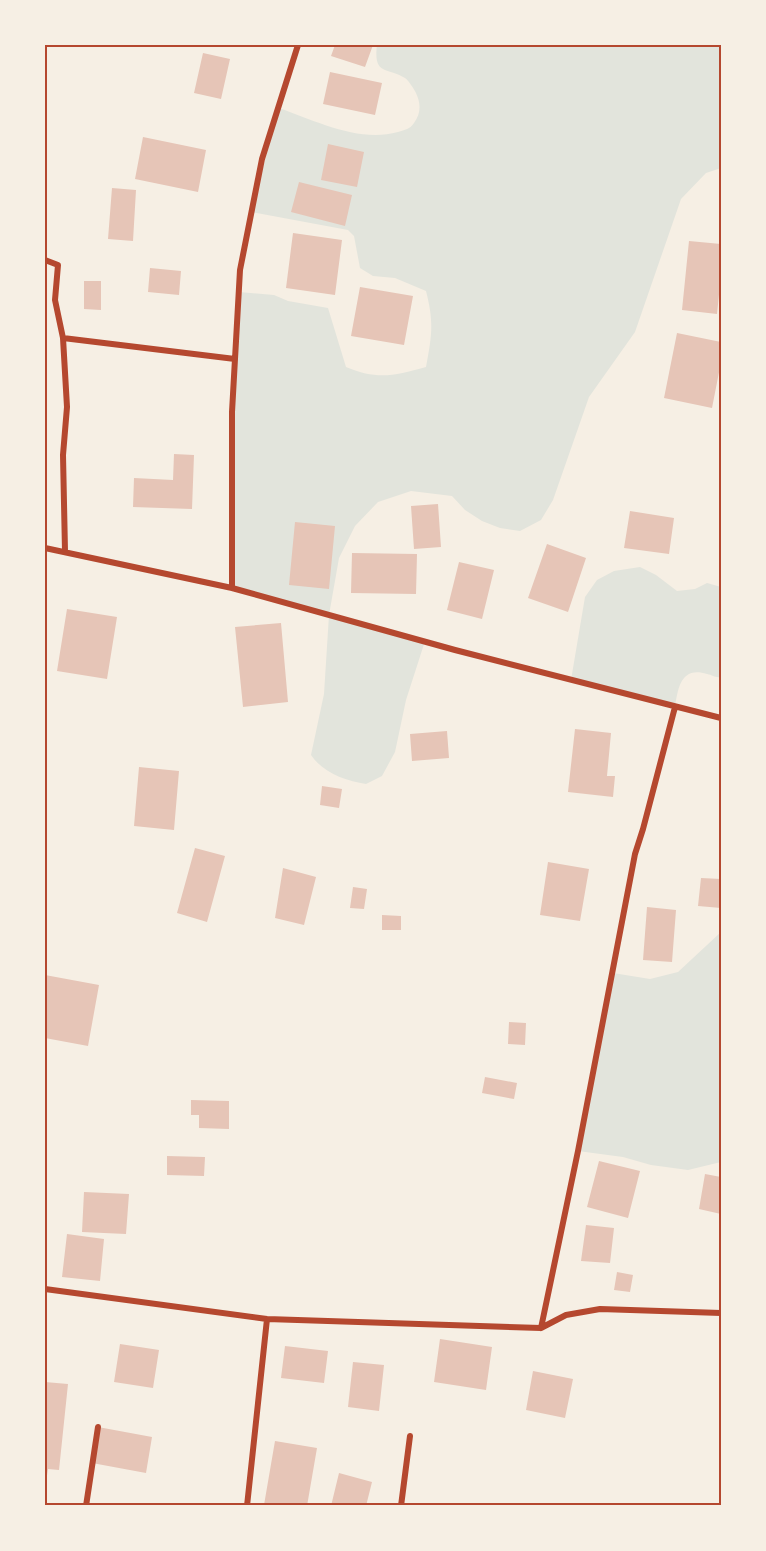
<svg xmlns="http://www.w3.org/2000/svg" width="766" height="1551" font-family="'Fira Sans',sans-serif">
<rect width="100%" height="100%" fill="#f6efe4"/>
<path fill="#e2e4dc" d="M377,45H721V168L706,173L681,199L635,332L589,397L553,500L541,520L520,531L500,528L482,521L465,510L452,496L411,491L378,502L355,526L339,558L329,615L425,641L406,700L395,752L382,776L366,784C346,781 323,773 311,755L324,694L329,615L232,588V412L239,292L274,295L288,301L328,308L346,367C377,380 394,376 426,367C432,335 434,322 426,291L395,278L373,276L360,268L354,236L348,230L251,212L279,108C316,121 359,143 398,132C405,130 410,129 414,123C421,113 421,104 416,93C414,89 409,81 405,78C388,67 373,76 377,45Z
M640,567L656,575L677,591L695,589L707,583L721,587V677C715,678 713,675 707,674C681,666 678,688 675,707L571,680L585,597L597,580L614,571Z
M721,932V1162L688,1170L651,1165L623,1157L578,1151L613,973L650,979L678,972Z"/>
<path fill="#e6c5b7" d="M335,45H373L365,67L331,56Z
M203,53L230,59L221,99L194,93Z
M330,72L382,83L375,115L323,104Z
M143,137L206,150L198,192L135,179Z
M328,144L364,152L357,187L321,180Z
M299,182L352,195L345,226L291,212Z
M112,188L136,190L133,241L108,239Z
M293,233L342,240L335,295L286,288Z
M689,241L721,244V275L717,314L682,310Z
M150,268L181,271L179,295L148,292Z
M84,281H101V310L84,309Z
M360,287L413,296L404,345L351,336Z
M677,333L721,342V362L712,408L664,398Z
M174,454L194,455L192,509L133,507L134,478L173,480Z
M438,504L441,547L414,549L411,506Z
M630,511L674,518L669,554L624,548Z
M295,522L335,526L329,589L289,585Z
M547,544L586,558L568,612L528,598Z
M352,553L417,554L416,594L351,593Z
M459,562L494,570L482,619L447,610Z
M67,609L117,617L107,679L57,671Z
M281,623L288,702L243,707L235,627Z
M575,729L611,733L607,776H615L613,797L568,792Z
M447,731L449,758L412,761L410,734Z
M139,767L179,771L174,830L134,826Z
M322,786L342,789L339,808L320,805Z
M195,848L225,856L207,922L177,913Z
M548,862L589,869L580,921L540,915Z
M283,868L316,877L304,925L275,918Z
M701,878L721,879V908L698,906Z
M353,887L367,889L364,909L350,908Z
M647,907L676,910L672,962L643,960Z
M382,915L401,916V930H382Z
M45,975L99,985L88,1046L45,1038Z
M509,1022L526,1023L525,1045L508,1044Z
M485,1077L517,1083L514,1099L482,1093Z
M191,1100L229,1101V1129L199,1128V1115H191Z
M167,1156L205,1157L204,1176L167,1175Z
M599,1161L640,1171L628,1218L587,1207Z
M705,1174L721,1177V1214L699,1209Z
M84,1192L129,1194L126,1234L82,1232Z
M586,1225L614,1228L610,1263L581,1261Z
M67,1234L104,1239L100,1281L62,1277Z
M617,1272L633,1275L630,1292L614,1290Z
M440,1339L492,1347L486,1390L434,1382Z
M120,1344L159,1350L153,1388L114,1382Z
M285,1346L328,1351L324,1383L281,1378Z
M353,1362L384,1365L379,1411L348,1407Z
M533,1371L573,1379L565,1418L526,1410Z
M45,1382L68,1384L59,1470L48,1469L46,1482Z
M98,1427L152,1437L146,1473L92,1463Z
M275,1441L317,1448L307,1506L264,1505Z
M339,1473L372,1482L366,1506H331Z"/>
<g fill="none" stroke-linecap="round" stroke-linejoin="round">
<path stroke="#b5482f" stroke-width="6" d="M45,260L58,265L55,300L63,338L67,407L63,455L65,551
M63,338L235,359
M45,548L232,588L455,650L721,718
M232,588V412L240,270L262,159L298,45
M45,1289L267,1319L541,1328L578,1151L635,854L643,829L675,707
M541,1328L566,1315L600,1309L721,1313
M86,1506L98,1427
M247,1506L267,1319
M401,1506L410,1436"/>
</g>
<rect width="766" height="1551" fill="none" stroke="#f6efe4" stroke-width="93"/>
<rect x="46" y="46" width="674" height="1458" fill="none" stroke="#b5482f" stroke-width="2"/>
</svg>
